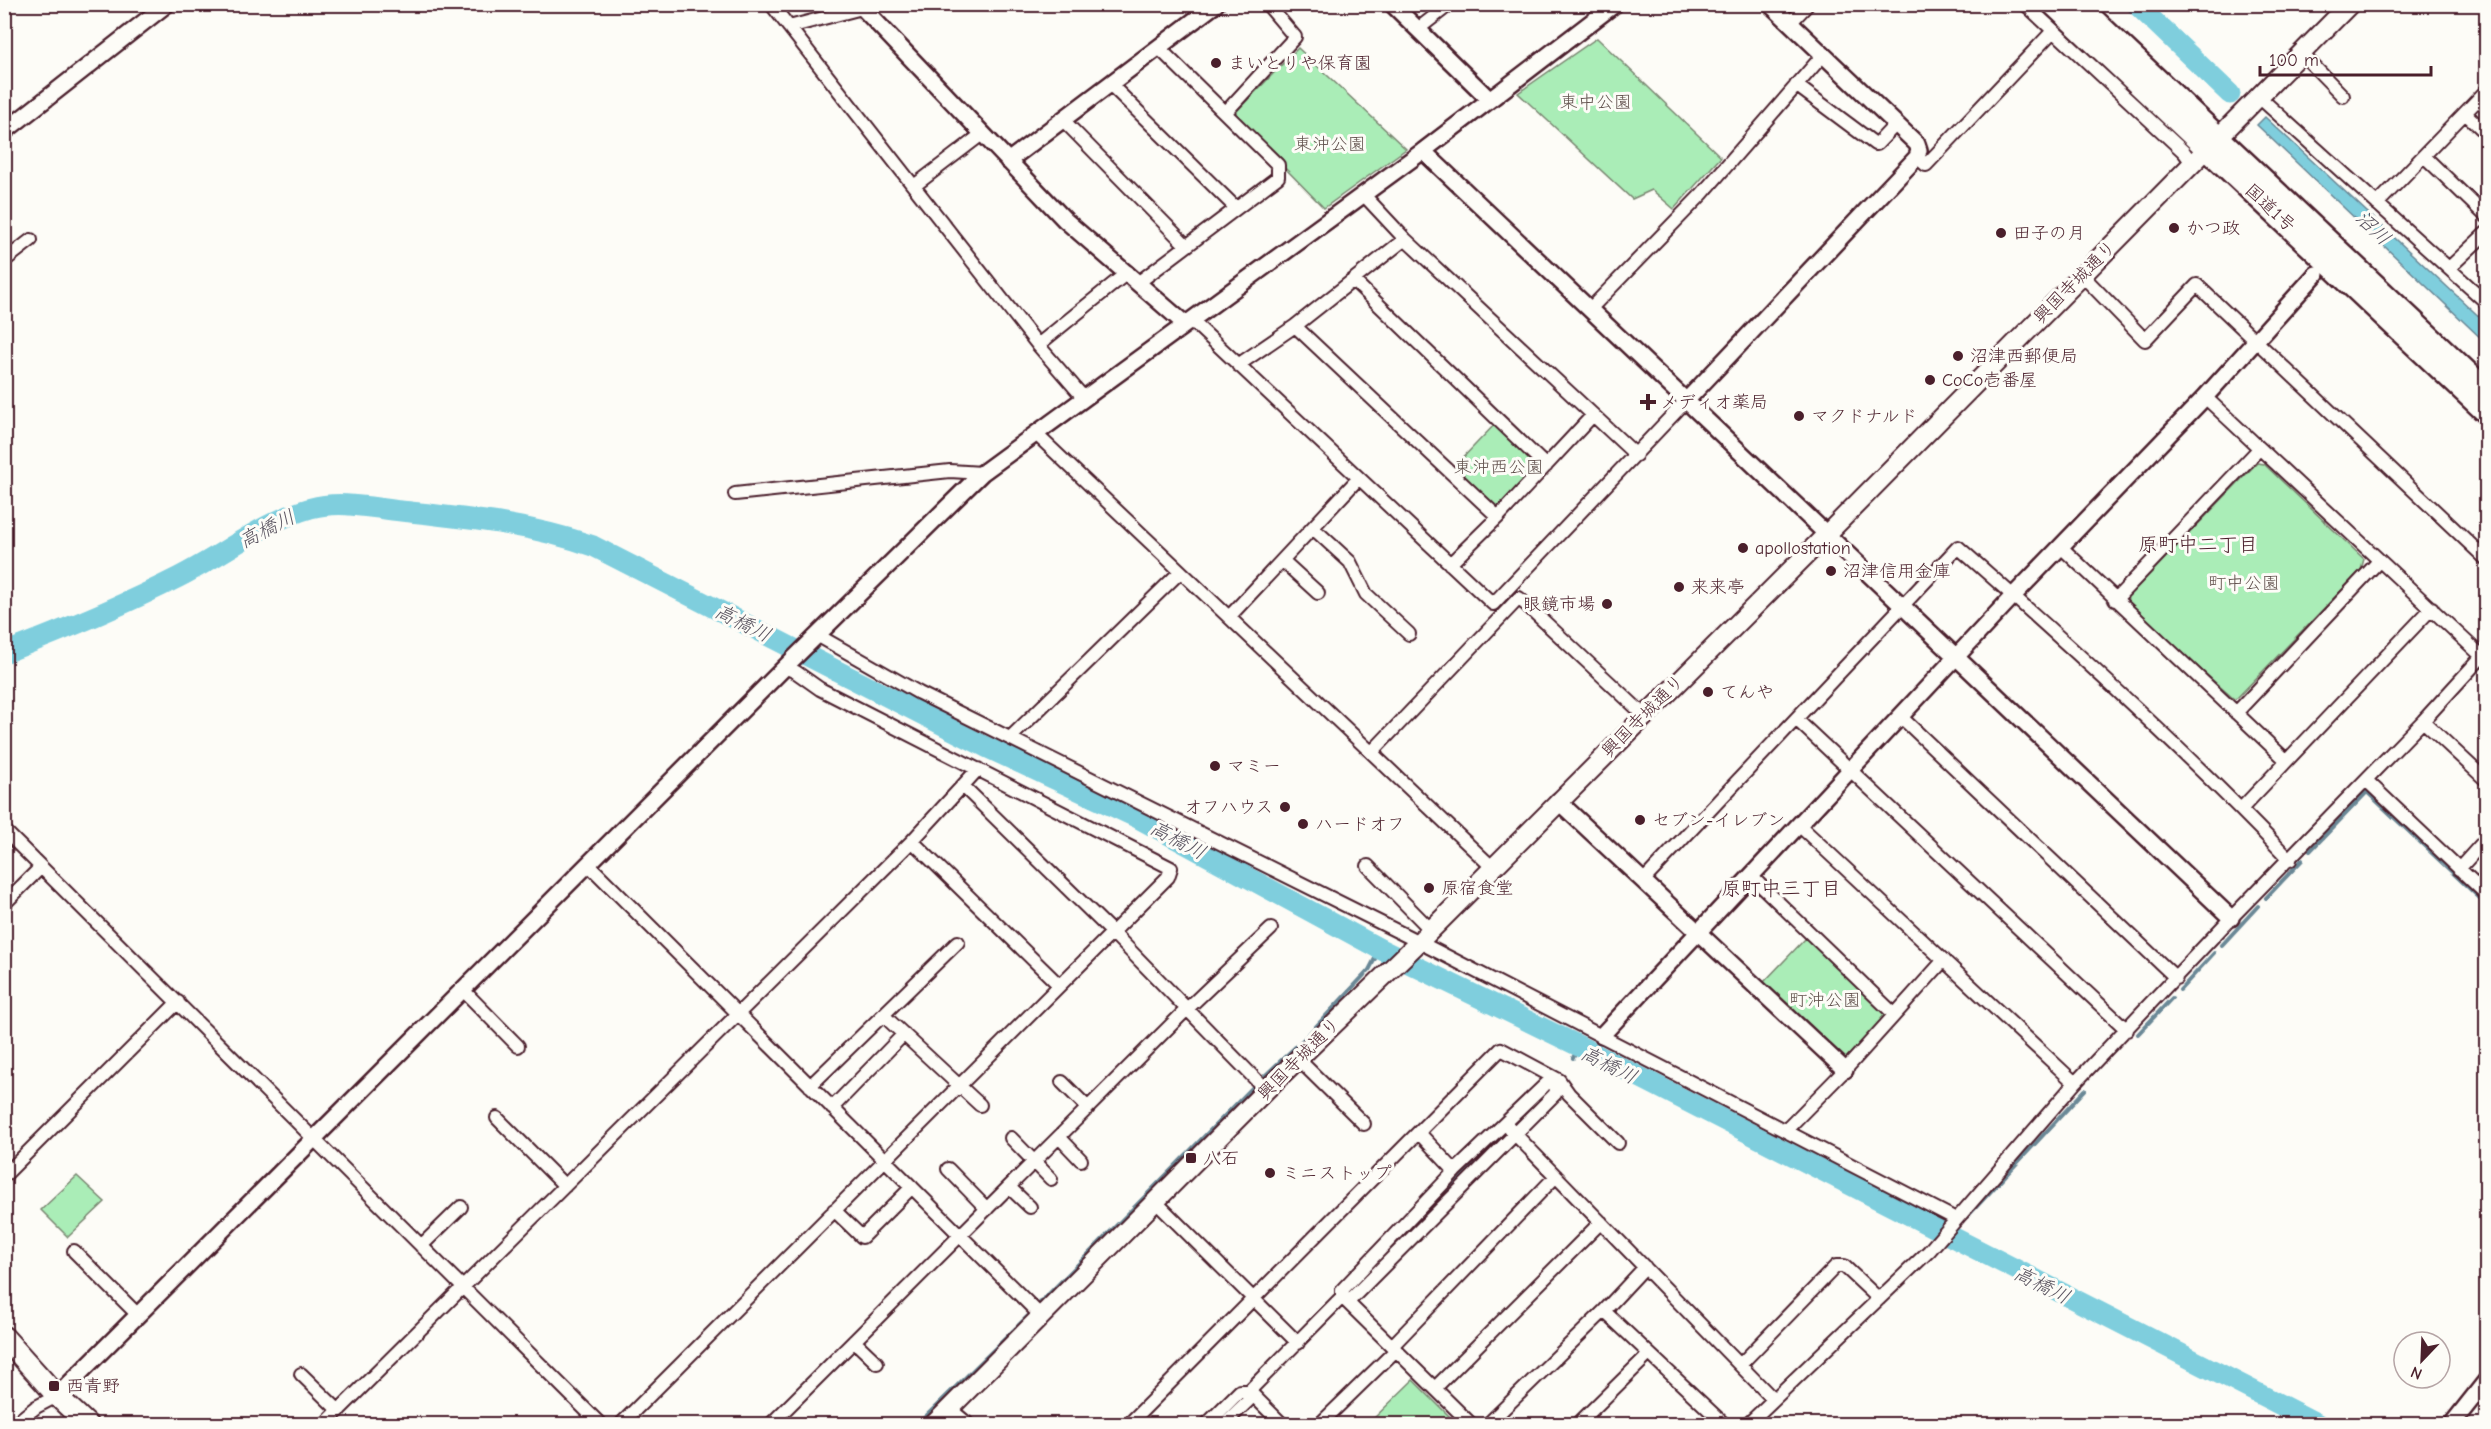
<svg xmlns="http://www.w3.org/2000/svg" width="2491" height="1429" font-family="'Comic Neue','Klee One',sans-serif">
<rect width="100%" height="100%" fill="#fdfcf7"/>
<filter id="ink" filterUnits="userSpaceOnUse"><feTurbulence type="fractalNoise" baseFrequency=".0167" numOctaves="2"/><feDisplacementMap in="SourceGraphic" scale="12" xChannelSelector="R" yChannelSelector="G"/><feConvolveMatrix kernelMatrix="1 2 1 2 8 2 1 2 1" color-interpolation-filters="sRGB"/></filter>
<g filter="url(#ink)">
<path fill="#aaedb7" stroke="#7a8671" stroke-width="1.5" d="M1597,38L1721,157L1674,209L1652,190L1632,199L1518,93Z
M1298,48L1406,149L1324,208L1233,115Z
M1496,423L1539,463L1537,472L1505,505L1495,506L1454,467Z
M2257,463L2264,464L2364,559L2361,570L2237,698L2234,699L2127,604L2128,597Z
M1806,938L1887,1015L1843,1061L1762,984Z
M77,1176L105,1202L68,1237L41,1210Z
M1413,1380L1457,1424H1368Z"/>
<path fill="#7fcedd" stroke="#6a8896" stroke-width="1.5" d="M2265,117L2486,323V343L2257,125Z"/>
<g fill="none" stroke-linecap="round" stroke-linejoin="round">
<path stroke="#6a8896" stroke-width="4" d="M2310,851L2367,792L2486,904
M2266,898L2302,860
M2222,945L2258,906
M2180,990L2214,953
M2138,1034L2172,998
M1573,1058L1579,1046
M1967,1217L2085,1090
M1376,1263L1551,1087
M1039,1304L1254,1086L1306,1037L1369,970L1380,949
M918,1424L1028,1316"/>
<path stroke="#7fcedd" stroke-width="21" d="M2136,4L2230,94
M4,653C64,630 122,606 179,577C223,555 264,521 311,508C341,500 372,508 401,511C466,518 531,524 593,546L986,747L1138,818L1380,949L1579,1046L2318,1424"/>
<defs>
<path id="minor" d="M771,4L1038,345L1083,397
M2025,4L2184,152L2192,163
M1790,23L1808,4
M789,27L862,8
M1418,29L1450,4
M1159,48L1225,113
M2301,53L2343,96
M1111,85L1235,207
M1796,85L1875,144H1877L1896,124
M2258,96L2486,302
M2466,114L2486,133
M1064,121L1186,245
M2424,156L2486,216
M1917,157L1926,165L2053,31
M914,186L982,134
M1363,194L1405,239
M2377,204L2486,91
M4,261L31,240
M2449,268L2486,233
M2082,275L2145,340L2197,285L2486,559
M1353,280L1546,466
M1139,282L1278,177V165L1225,113L1295,37L1267,4
M1590,309L1702,194L1823,55
M1191,320L1493,604L1686,401
M1295,326L1498,517
M1038,345L1128,272
M1238,365L1295,326L1405,239L1636,455
M2205,397L2486,660
M1036,434L1492,867
M735,494L950,471L982,473
M1313,528L1350,562L1366,594L1409,634
M2061,547L2286,760
M1283,561L1318,593
M1450,564L1498,517L1593,415
M2115,600L2259,449
M1229,617L1358,479
M817,635L919,693L1419,942L1956,1219
M2236,713L2379,561
M1900,716L2176,978
M1796,719L2127,1030
M2423,721L2486,780
M1011,737L1180,572
M1372,752L1519,598L1644,715
M2366,780L2486,894
M963,786L1112,932L1266,1090
M2241,809L2432,608
M1800,826L2075,1083
M4,830L600,1424
M912,841L1059,985
M589,865L1043,1318
M1368,866L1431,930
M2459,869L2486,839
M1752,877L1894,1014
M1643,881L1958,547C2072,647 2185,750 2290,860
M4,904L41,867
M463,990L518,1046
M883,1015L980,1105
M1298,1059L1364,1124
M1062,1082L1088,1108
M810,1086L958,942
M832,1108L904,1034
M497,1118L565,1186
M1510,1129L1773,1399
M1786,1130L1845,1070L1944,960
M1419,1133L1455,1171
M1059,1137L1081,1160
M1011,1138L1051,1179
M948,1169L987,1209
M4,1176L178,1002
M1009,1187L1030,1207
M1156,1202L1298,1343
M834,1210L862,1237L912,1187
M421,1246L461,1207
M74,1251L138,1315
M1343,1298L1471,1424
M1604,1311L1724,1424
M854,1341L877,1363
M1392,1346L1556,1176
M1740,1365L1836,1266H1844L1879,1299
M301,1374L339,1411
M1436,1387L1601,1222
M950,1409L968,1424
M15,1424L36,1407L57,1396
M325,1424L912,841L978,769
M621,1424L1168,877L1171,868L820,689L796,672L785,667
M771,1424L1187,1009L1271,929
M1129,1424L1501,1049L1559,1080L1569,1094L1618,1143
M1207,1424L1240,1391H1249L1282,1424
M1224,1424L1248,1401L1249,1391L1342,1297V1290L1455,1171L1546,1084L1559,1080L1555,1094L1348,1302
M1320,1424L1396,1350
M1488,1424L1604,1311L1645,1267
M1578,1424L1649,1354
M1748,1424L1929,1251L2075,1083L2231,918L2423,721L2486,652"/>
<path id="tertiary" d="M859,4L1065,220L1185,324
M1392,4L1489,99
M4,132L167,4
M1423,151L2231,918
M1008,161L1216,4
M1686,401L1917,157L1919,150L1917,144L1770,4
M1558,801L1845,1070
M1602,1035L2014,595L2205,397L2316,274
M57,1396L785,667L982,473L1423,151L1615,4
M2452,1424L2486,1381"/>
<path id="secondary" d="M934,1424L1266,1090L1419,942L1827,534L2350,4"/>
<path id="primary" d="M4,1337L57,1396L87,1424"/>
<path id="trunk" d="M2053,4L2486,412
M2077,4L2486,390"/>
</defs>
<use href="#minor" stroke="#4a1f2b" stroke-width="16"/>
<use href="#tertiary" stroke="#4a1f2b" stroke-width="20"/>
<use href="#secondary" stroke="#4a1f2b" stroke-width="22"/>
<use href="#primary" stroke="#4a1f2b" stroke-width="24"/>
<use href="#trunk" stroke="#4a1f2b" stroke-width="26"/>
<use href="#minor" stroke="#fdfcf7" stroke-width="12"/>
<use href="#tertiary" stroke="#fdfcf7" stroke-width="15"/>
<use href="#secondary" stroke="#fdfcf7" stroke-width="18"/>
<use href="#primary" stroke="#fdfcf7" stroke-width="20"/>
<use href="#trunk" stroke="#fdfcf7" stroke-width="21"/>
</g>
</g>
<g fill="#4a1f2b" stroke="#fdfcf7" stroke-width="2">
<circle cx="1216" cy="63" r="6"/>
<circle cx="2174" cy="228" r="6"/>
<circle cx="2001" cy="233" r="6"/>
<circle cx="1958" cy="356" r="6"/>
<circle cx="1930" cy="380" r="6"/>
<path d="M1645 393h6v6h6v6h-6v6h-6v-6h-6v-6h6z"/>
<circle cx="1799" cy="416" r="6"/>
<circle cx="1743" cy="548" r="6"/>
<circle cx="1831" cy="571" r="6"/>
<circle cx="1679" cy="587" r="6"/>
<circle cx="1607" cy="604" r="6"/>
<circle cx="1708" cy="692" r="6"/>
<circle cx="1215" cy="766" r="6"/>
<circle cx="1285" cy="807" r="6"/>
<circle cx="1640" cy="820" r="6"/>
<circle cx="1303" cy="824" r="6"/>
<circle cx="1429" cy="888" r="6"/>
<rect x="1185" y="1152" width="12" height="12" rx="3"/>
<circle cx="1270" cy="1173" r="6"/>
<rect x="48" y="1380" width="12" height="12" rx="3"/>
</g>
<g text-anchor="middle" dominant-baseline="central" stroke-width="6" stroke-linejoin="round" paint-order="stroke">
<g font-size="18" fill="#4a1f2b" stroke="#fdfcf7" text-anchor="start">
<text x="1228" y="63">まいとりや保育園</text>
<text x="2186" y="228">かつ政</text>
<text x="2013" y="233">田子の月</text>
<text x="1970" y="356">沼津西郵便局</text>
<text x="1942" y="380">CoCo壱番屋</text>
<text x="1660" y="402">メディオ薬局</text>
<text x="1811" y="416">マクドナルド</text>
<text x="1755" y="548">apollostation</text>
<text x="1843" y="571">沼津信用金庫</text>
<text x="1691" y="587">来来亭</text>
<text x="1595" y="604" text-anchor="end">眼鏡市場</text>
<text x="1720" y="692">てんや</text>
<text x="1227" y="766">マミー</text>
<text x="1273" y="807" text-anchor="end">オフハウス</text>
<text x="1652" y="820">セブン-イレブン</text>
<text x="1315" y="824">ハードオフ</text>
<text x="1441" y="888">原宿食堂</text>
<text x="1203" y="1158">八石</text>
<text x="1282" y="1173">ミニストップ</text>
<text x="66" y="1386">西青野</text>
</g>
<g font-size="18" fill="#62524e" stroke="#fdfcf7">
<text x="1596" y="102">東中公園</text>
<text x="1330" y="144">東沖公園</text>
<text x="1499" y="467">東沖西公園</text>
<text x="2244" y="583">町中公園</text>
<text x="1825" y="1000">町沖公園</text>
</g>
<g font-size="18" fill="#4a1f2b" stroke="#fdfcf7">
<text transform="translate(2270 208) rotate(43)">国道1号</text>
<text transform="translate(2075 282) rotate(-45)">興国寺城通り</text>
<text transform="translate(1643 716) rotate(-45)">興国寺城通り</text>
<text transform="translate(1299 1059) rotate(-45)">興国寺城通り</text>
</g>
<g font-size="20" font-style="italic" fill="#5a5460" stroke="#fdfcf7">
<text transform="translate(2373 228) rotate(43)">沼川</text>
<text transform="translate(267 529) rotate(-27)">高橋川</text>
<text transform="translate(743 623) rotate(27)">高橋川</text>
<text transform="translate(1178 840) rotate(28)">高橋川</text>
<text transform="translate(1609 1065) rotate(27)">高橋川</text>
<text transform="translate(2042 1285) rotate(27)">高橋川</text>
</g>
<g font-size="20" fill="#4a1f2b" stroke="#fdfcf7">
<text x="2198" y="544">原町中二丁目</text>
<text x="1781" y="888">原町中三丁目</text>
</g>
</g>
<rect width="2491" height="1429" fill="none" stroke="#fdfcf7" stroke-width="24"/>
<rect x="12" y="12" width="2467" height="1405" fill="none" stroke="#4a1f2b" stroke-width="2" filter="url(#ink)"/>
<g transform="translate(2422 1360) rotate(203)"><circle r="28" fill="#fdfcf7" stroke="#b5a4a5" stroke-width="1.5"/>
<path d="M0-4.5L10 22L0 15L-10 22Z" fill="#4a1f2b"/>
<text y="-9" font-size="16" font-weight="bold" text-anchor="middle" fill="#4a1f2b">N</text>
</g>
<path d="M2260 66v9h171v-9" fill="none" stroke="#4a1f2b" stroke-width="3"/>
<text x="2269" y="66" font-size="18" fill="#4a1f2b" stroke="#fdfcf7" stroke-width="4.5" paint-order="stroke">100 m</text>
</svg>
